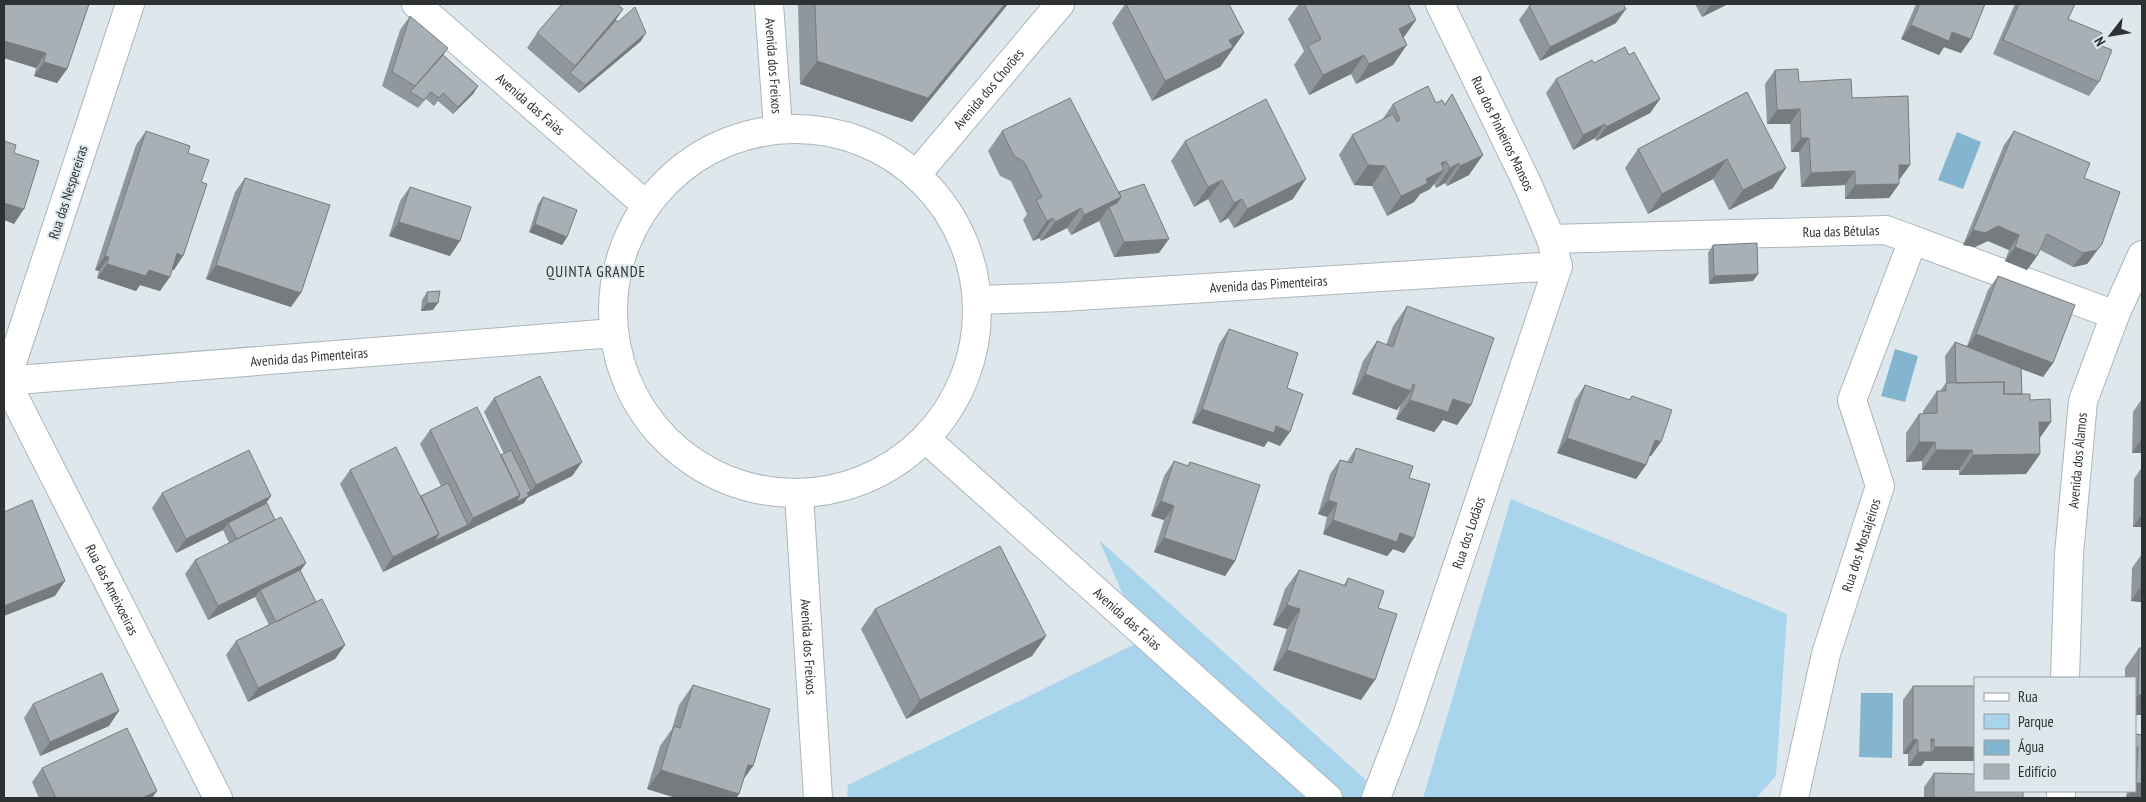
<svg xmlns="http://www.w3.org/2000/svg" width="2146" height="802" font-family="'PT Sans Narrow',sans-serif">
<rect width="100%" height="100%" fill="#dee7ec"/>
<path fill="#a8d4ec" d="M1511,499L1787,614L1776,776L1756,798H1423Z
M1099,540L1386,798H847L848,785L1143,640Z"/>
<path fill="#84b5cf" d="M1957,132L1981,142L1963,189L1938,180Z
M1895,349L1918,356L1905,402L1881,396Z
M1861,693H1893L1892,758L1859,757Z"/>
<g fill="none" stroke-linecap="round" stroke-linejoin="round">
<defs>
<g id="minor">
<path id="s1" d="M130,4L6,381L218,798"/>
<path id="s2" d="M416,4L646,205"/>
<path id="s3" d="M769,4L778,128"/>
<path id="s4" d="M1440,4L1527,183L1551,239L1556,258"/>
<circle cx="795" cy="311" r="182"/>
<path id="s5" d="M917,174L1060,4"/>
<path id="s6" d="M1551,239L1886,230L2115,315"/>
<path id="s7" d="M979,300L1062,297L1558,266"/>
<path id="s8" d="M4,381L614,333"/>
<path id="s9" d="M926,439L1328,798"/>
<path id="s10" d="M799,495L818,798"/>
<path id="s11" d="M2065,678L2069,554L2083,401L2115,315L2142,255"/>
<path id="s12" d="M1376,798L1405,722L1558,266"/>
<path id="s13" d="M1794,798L1826,654L1880,486L1852,400L1913,240"/>
<path d="M2061,798V791"/>
</g>
</defs>
<use href="#minor" stroke="#acb5ba" stroke-width="30"/>
<use href="#minor" stroke="#fff" stroke-width="28"/>
</g>
<path fill="#90979c" d="M4,4H89L67,69L57,83L34,76L36,68L4,58Z
M798,4H1008L912,122L800,84Z
M1125,4H1229L1244,33L1220,67L1152,101L1112,23Z
M1299,4H1408L1403,38L1393,65L1356,84L1351,74L1309,95L1294,65L1304,51L1288,19Z
M1695,4H1728L1702,17Z
M1916,4H1985L1961,53L1944,47L1939,55L1901,39Z
M2015,4H2075L2068,19L2097,44L2099,82L2089,96L1993,54Z
M1529,6L1616,23L1540,61L1519,20Z
M623,9L613,24L641,41L579,93L527,48L537,33Z
M410,16L443,55L478,86L473,94L453,114L438,101L434,106L426,99L418,108L382,86L400,30Z
M1629,55L1660,99L1650,113L1596,141L1595,138L1573,150L1546,93L1556,79L1594,63Z
M1775,70L1799,82L1852,98L1900,179H1899V184L1889,198L1845,199V185L1801,187L1799,152H1791L1790,124H1767L1765,84Z
M1747,92L1773,188L1729,210L1713,179L1648,214L1625,168L1638,149Z
M1452,94L1469,175L1447,186L1445,183L1436,188L1434,184L1430,189L1420,194L1414,202L1387,216L1372,186L1354,185L1339,155L1352,135L1382,120L1393,104L1436,103L1444,105Z
M146,131L188,153L174,270H172L160,291L140,285L136,291L97,278L99,271L95,270L136,145Z
M1002,131L1119,192L1159,253L1114,257L1099,221L1071,235L1067,228L1041,241L1039,238L1033,241L1023,220L1027,214L1011,181L1000,176L988,151Z
M2014,131L2084,178L2102,244L2087,264L2073,267L2040,250L2037,256L2027,270L2005,261L2009,250L1988,241L1975,247L1963,245L2004,145Z
M1185,141L1293,199L1234,228L1228,218L1220,223L1208,199L1194,207L1171,161Z
M245,178L291,307L206,279L235,192Z
M410,187L450,256L389,236L400,201Z
M543,197L567,237L562,245L529,232L538,204Z
M1713,245L1753,281L1709,284L1708,253Z
M1998,276L2053,363L2043,377L2021,369L2022,394L2030,400L2040,438V454L2026,474L1959,475V470H1922V461L1906,462V433L1919,414H1923V411L1937,391H1940L1946,383L1945,356L1955,342L1967,346L1988,290Z
M427,292L433,310L421,311L422,300Z
M1407,306L1471,405L1457,425L1443,420L1434,432L1396,419L1401,404L1397,410L1352,394L1363,361L1377,341L1386,345L1393,326Z
M1229,329L1287,388L1280,446L1268,441L1264,447L1192,423L1219,344Z
M1585,385L1629,400L1632,396L1651,456L1649,455L1646,465L1636,479L1557,453L1575,400Z
M2142,395V453H2132L2133,412L2141,400V396Z
M494,398L582,462L572,476L527,498L524,503L383,572L340,484L350,470L421,496L441,486L420,444L430,430L501,455L504,454L484,412Z
M1356,448L1409,478L1414,538L1404,553L1393,549L1387,556L1323,534L1327,517L1318,514L1330,474L1340,460L1347,462Z
M1174,461L1187,466L1190,462L1235,561L1225,576L1154,552L1164,520L1151,516L1164,476Z
M2142,467V527H2133L2134,479Z
M162,493L267,503L275,520L306,563L300,571L316,602L345,645L335,659L248,702L226,655L236,641L269,625L255,597L208,620L185,574L195,560L229,543L223,530L176,553L152,508Z
M2142,554V616H2141V602L2131,601L2132,568Z
M1299,570L1344,585L1348,578L1378,608L1361,700L1273,670L1287,629L1273,625L1285,589Z
M875,609L1046,636L1032,656L906,719L861,629Z
M2139,648H2142V715H2135V678H2125V668Z
M693,685L753,766L743,780L739,794L736,798H676L647,789L660,746L672,729L679,705Z
M1913,686H1975L1921,766H1908V754H1903V700Z
M33,704L109,726L40,756L24,718Z
M2135,734L2142,735V797H2126L2127,791H2135Z
M42,768L152,798H39L32,782Z
M1934,773L2023,798H1924V787Z"/>
<path fill="#767b7f" d="M1005,4H1008L912,122L800,84L817,61Z
M1711,4H1728L1702,17Z
M623,9L613,24L570,73L575,66Z
M1626,9L1616,23L1540,61L1550,47Z
M1416,20L1402,40L1399,29Z
M1911,25L1952,32L1971,39L1961,53L1944,47L1939,55L1901,39Z
M646,33L641,41L579,93L585,85Z
M1244,33L1220,67L1152,101L1165,81L1229,40Z
M4,41L46,53L36,68L4,58Z
M1407,45L1393,65L1356,84L1369,64Z
M448,48L438,63L410,92L415,86Z
M1364,55L1351,74L1309,95L1323,75Z
M44,62L67,69L57,83L34,76Z
M478,86L473,94L453,114L458,107Z
M1660,99L1650,113L1596,141L1606,127Z
M1800,109L1790,124H1767L1777,110Z
M1605,124L1595,138L1573,150L1583,135Z
M1801,138H1809L1799,152H1791Z
M1483,155L1469,175L1447,186L1460,166Z
M1727,159L1713,179L1648,214L1662,194Z
M1446,161L1437,173L1444,170L1430,189L1420,194L1414,202L1387,216L1401,196L1426,179L1441,163Z
M1459,163L1445,183L1436,188L1450,168Z
M1368,165L1385,166L1372,186L1354,185Z
M1899,165H1910L1900,179H1889Z
M1786,168L1773,188L1729,210L1743,190Z
M1855,171L1845,185L1801,187L1811,173Z
M1306,179L1293,199L1234,228L1247,209Z
M1222,180L1208,199L1194,207L1208,187Z
M1899,184L1889,198L1845,199L1855,185Z
M1121,197L1111,212L1109,207L1099,221L1071,235L1084,215Z
M1242,199L1228,218L1220,223L1234,203Z
M4,203L24,209L14,224L4,220Z
M1081,208L1067,228L1041,241L1055,222Z
M1053,218L1039,238L1033,241L1047,221Z
M399,222L460,241L450,256L389,236Z
M535,224L567,237L562,245L529,232Z
M1998,226L2019,235L2009,250L1988,241L1975,247L1963,245L1973,230Z
M1169,239L1159,253L1114,257L1124,242Z
M2102,244L2087,264L2073,267L2083,253Z
M2015,247L2037,256L2027,270L2005,261Z
M177,253L183,256L174,270L167,268Z
M105,256L109,257L99,271L95,270Z
M107,264L149,270L170,277L160,291L140,285L136,291L97,278Z
M216,265L301,293L291,307L206,279Z
M1758,274L1753,281L1709,284L1714,276Z
M427,303H438L433,310L421,311Z
M1976,334L2053,363L2043,377L1966,348Z
M1365,374L1411,391L1397,410L1352,394Z
M1453,399L1471,405L1457,425L1443,420L1434,432L1396,419L1410,400Z
M1202,409L1276,426L1290,432L1280,446L1268,441L1264,447L1192,423Z
M2039,422H2051L2037,442Z
M1567,438L1646,465L1636,479L1557,453Z
M2142,438V453H2132Z
M1655,440L1661,442L1651,456L1645,454Z
M1919,442H1935L1922,461L1906,462Z
M1936,450H1972L1959,470H1922Z
M2040,454L2026,474L1959,475L1973,455Z
M582,462L572,476L527,498L524,503L383,572L393,557L439,534L468,525L473,518L520,495L531,491L536,485Z
M271,496L261,511L228,523L223,530L176,553L186,539Z
M1328,500L1337,503L1327,517L1318,514Z
M1161,501L1174,506L1164,520L1151,516Z
M2142,514V527H2133Z
M1333,520L1400,533L1414,538L1404,553L1393,549L1387,556L1323,534Z
M1164,538L1235,561L1225,576L1154,552Z
M306,563L296,577L260,590L255,597L208,620L218,606Z
M65,581L55,596L4,616V606Z
M2141,587H2142V600L2141,602L2131,601Z
M1287,605L1300,609L1287,629L1273,625Z
M1046,636L1032,656L906,719L920,700Z
M345,645L335,659L248,702L258,688Z
M1287,650L1375,680L1361,700L1273,670Z
M2138,695H2142V715H2135V699Z
M119,711L109,726L40,756L50,742Z
M1913,739L1918,740L1908,754H1903Z
M1931,739H1934L1925,752H1931L1934,747H1975V761H1925L1921,766H1908L1918,752Z
M748,765L753,766L739,785Z
M661,770L739,794L736,798H676L647,789Z
M2136,783H2142V797H2126L2131,791H2135V785Z
M157,791L152,798H142Z"/>
<path fill="#a8b0b5" stroke="#767b7f" d="M5,4H89L67,69L44,62L46,53L4,41V7Z
M562,4H617L623,9L575,66L537,33Z
M815,4H1005L928,98L817,61Z
M1126,4H1229L1244,33L1229,40L1233,47L1165,81Z
M1304,4H1408L1416,20L1399,29L1407,45L1369,64L1364,55L1323,75L1308,46L1321,39Z
M1533,4H1623L1626,9L1550,47L1529,6Z
M1920,4H1985L1971,39L1952,32L1949,41L1911,25Z
M2019,4H2075L2068,19L2102,33L2097,44L2112,50L2099,82L2003,40Z
M635,7L646,33L585,85L570,73L616,20L618,22Z
M410,16L448,48L415,86L392,72Z
M1625,47L1629,55L1634,52L1660,99L1606,127L1605,124L1583,135L1556,79L1592,60L1594,63Z
M443,55L478,86L458,107L443,93L439,98L431,92L424,100L410,92Z
M1798,69L1799,82L1851,79L1852,98L1908,96L1910,165H1899V184L1855,185V171L1811,173L1809,138H1801L1800,109L1777,110L1775,70Z
M1428,86L1436,103L1442,100L1445,105L1452,94L1483,155L1460,166L1459,163L1450,168L1446,161L1441,163L1444,170L1426,179L1428,183L1401,196L1385,166L1368,165L1352,135L1393,114L1397,122L1400,120L1393,104Z
M1747,92L1786,168L1743,190L1727,159L1662,194L1638,149Z
M1070,98L1121,197L1084,215L1081,208L1055,222L1053,218L1047,221L1036,200L1042,197L1024,162L1014,156L1002,131Z
M1266,99L1306,179L1247,209L1242,199L1234,203L1222,180L1208,187L1185,141Z
M146,131L190,146L188,153L209,160L201,182L207,184L183,256L177,253L170,277L149,270L146,276L107,264L109,257L105,256Z
M2014,131L2090,163L2084,178L2120,192L2102,244L2097,250L2083,253L2047,234L2037,256L2015,247L2019,235L1998,226L1985,233L1973,230Z
M4,141L16,145L14,153L39,161L24,209L4,203Z
M245,178L330,205L301,293L216,265Z
M1144,184L1169,239L1124,242L1109,207L1117,203L1121,197L1119,192Z
M410,187L471,207L460,241L399,222Z
M543,197L577,210L567,237L535,224Z
M1757,243L1758,274L1714,276L1713,245Z
M1998,276L2075,305L2053,363L1976,334Z
M440,291L438,303H427V292Z
M1407,306L1494,338L1471,405L1453,399L1448,412L1410,400L1415,385L1413,384L1411,391L1365,374L1377,341L1393,347Z
M1229,329L1298,353L1287,388L1303,394L1290,432L1276,426L1274,433L1202,409Z
M1955,342L2021,368L2022,394H2004V382L1956,383Z
M540,376L582,462L536,485L494,398Z
M2004,382V394H2030V400L2050,399L2051,422H2039L2040,454L1973,455L1972,450H1936L1935,442H1919V414L1937,413V391H1946V383Z
M1585,385L1630,400L1632,396L1672,410L1661,442L1655,440L1646,465L1567,438Z
M477,407L520,495L473,518L430,430Z
M396,447L439,534L393,557L350,470Z
M1356,448L1413,466L1409,478L1430,484L1414,538L1400,533L1397,542L1333,520L1337,503L1328,500L1340,460L1352,463Z
M249,450L271,496L186,539L162,493Z
M511,450L531,491L527,493L529,496L516,502L520,495L501,455Z
M1174,461L1188,466L1190,462L1260,485L1235,561L1164,538L1174,506L1161,501Z
M448,483L468,525L434,541L439,534L421,496Z
M32,500L65,581L4,606V512Z
M267,503L275,520L237,539L228,523Z
M281,517L306,563L218,606L195,560Z
M1000,546L1046,636L920,700L875,609Z
M2142,554V587H2141Z
M300,570L316,602L276,622L260,590Z
M1299,570L1346,586L1348,578L1384,591L1378,608L1397,614L1375,680L1287,650L1300,609L1287,605Z
M322,599L345,645L258,688L236,641Z
M2139,648H2142V695H2138Z
M102,673L119,711L50,742L33,704Z
M693,685L770,709L753,766L748,765L739,794L661,770L674,726L680,728Z
M1913,686H1975V747H1934V739H1931V752H1918V740L1913,739Z
M127,728L157,791L142,798H56L42,768Z
M2135,734L2142,735V783H2136L2138,747H2135Z
M1934,773L1975,774V791H2023V798H1934Z"/>
<g text-anchor="middle" dominant-baseline="central" stroke-width="4" stroke-linejoin="round" paint-order="stroke">
<g font-size="14" fill="#2d3132" stroke="#dee7ec">
<text stroke="none"><textPath href="#s3" startOffset="62">Avenida dos Freixos</textPath></text>
<text stroke="none"><textPath href="#s5" startOffset="111">Avenida dos Chorões</textPath></text>
<text stroke="none"><textPath href="#s2" startOffset="152">Avenida das Faias</textPath></text>
<text stroke="none"><textPath href="#s4" startOffset="144">Rua dos Pinheiros Mansos</textPath></text>
<text transform="translate(68 192) rotate(-72)">Rua das Nespereiras</text>
<text stroke="none"><textPath href="#s6" startOffset="290">Rua das Bétulas</textPath></text>
<text stroke="none"><textPath href="#s7" startOffset="290">Avenida das Pimenteiras</textPath></text>
<text stroke="none"><textPath href="#s8" startOffset="306">Avenida das Pimenteiras</textPath></text>
<text stroke="none"><textPath href="#s11" startOffset="218">Avenida dos Álamos</textPath></text>
<text stroke="none"><textPath href="#s12" startOffset="281">Rua dos Lodãos</textPath></text>
<text stroke="none"><textPath href="#s13" startOffset="262">Rua dos Mostajeiros</textPath></text>
<text stroke="none"><textPath href="#s1" startOffset="631">Rua das Ameixoeiras</textPath></text>
<text stroke="none"><textPath href="#s9" startOffset="270">Avenida das Faias</textPath></text>
<text stroke="none"><textPath href="#s10" startOffset="152">Avenida dos Freixos</textPath></text>
</g>
<g font-size="15" letter-spacing="1" fill="#2d3132" stroke="#dee7ec">
<text x="596" y="271">QUINTA GRANDE</text>
</g>
</g>
<rect width="2146" height="802" fill="none" stroke="#2d3132" stroke-width="10"/>
<rect x="1974" y="677" width="162" height="115" fill="#dee7ec" stroke="#979ea2"/>
<rect x="1984" y="693" width="25" height="8" fill="#ffffff" stroke="#979ea2"/>
<text x="2018" y="702" font-size="15" fill="#2d3132">Rua</text>
<rect x="1984" y="714" width="25" height="15" fill="#a8d4ec" stroke="#979ea2"/>
<text x="2018" y="727" font-size="15" fill="#2d3132">Parque</text>
<rect x="1984" y="740" width="25" height="15" fill="#84b5cf" stroke="#979ea2"/>
<text x="2018" y="752" font-size="15" fill="#2d3132">Água</text>
<rect x="1984" y="764" width="25" height="15" fill="#a8b0b5" stroke="#979ea2"/>
<text x="2018" y="777" font-size="15" fill="#2d3132">Edifício</text>
<g transform="translate(2111 35) rotate(239)" stroke="#dee7ec" stroke-width="4" paint-order="stroke">
<path d="M0-4L9 19L0 12L-9 19Z" fill="#2d3132"/>
<text y="-8" font-size="14" font-weight="bold" text-anchor="middle" fill="#2d3132">N</text>
</g>
</svg>
